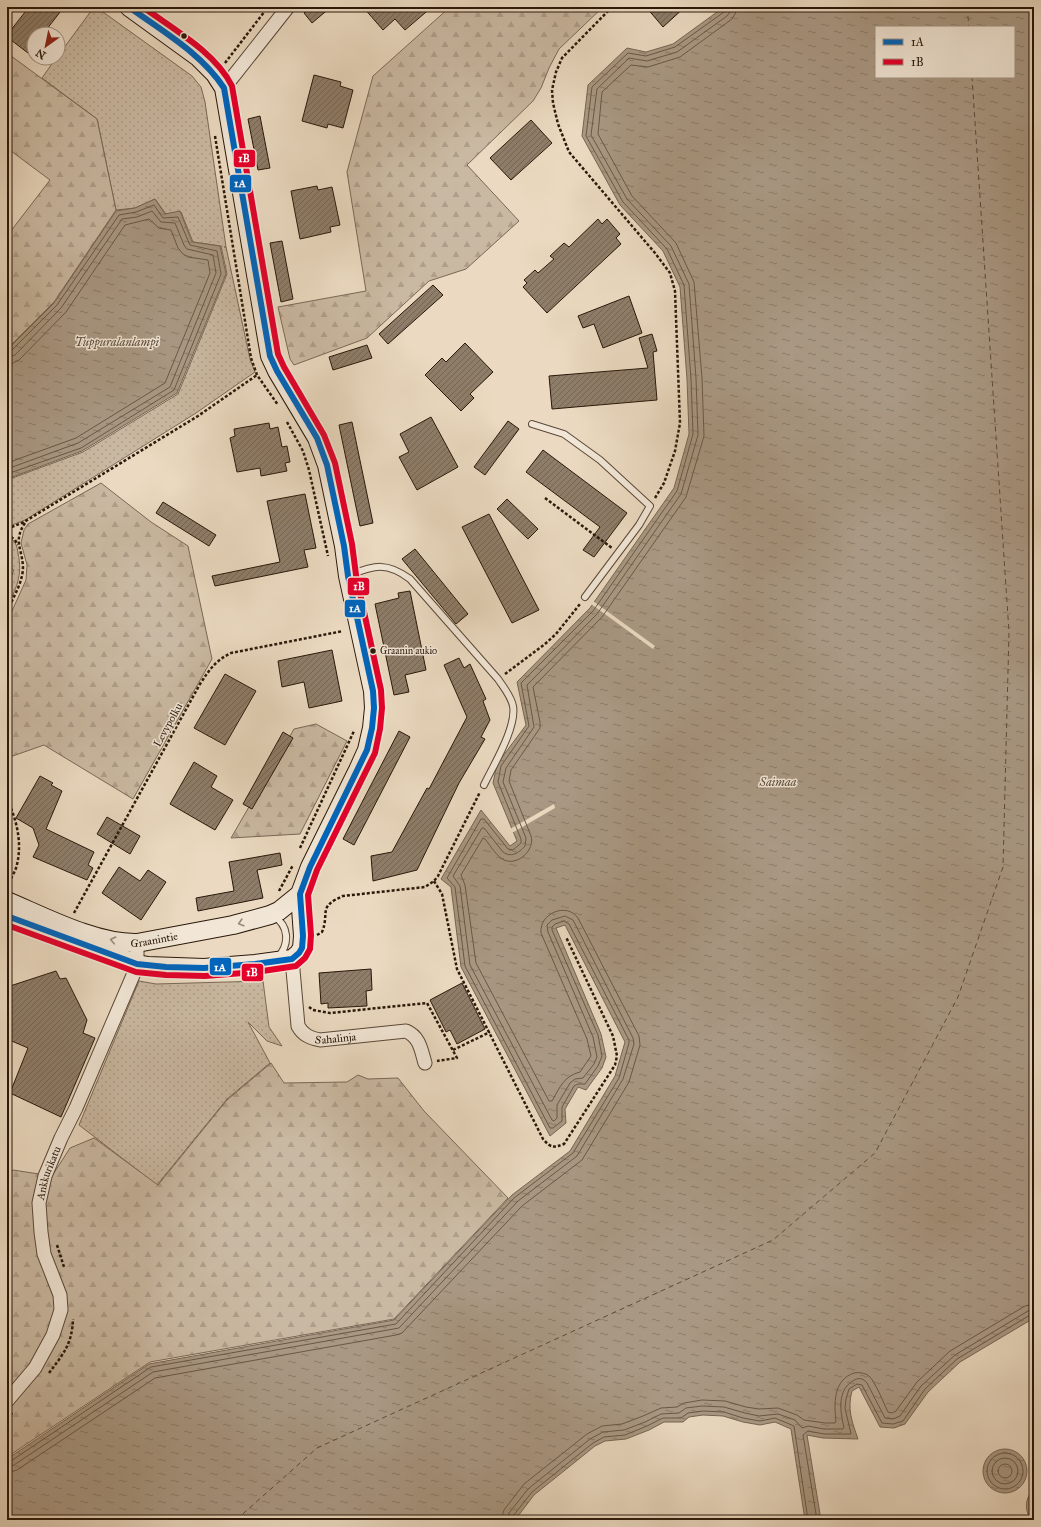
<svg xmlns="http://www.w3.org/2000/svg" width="1041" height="1527" font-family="'IM FELL Great Primer',serif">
<defs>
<pattern id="grass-dots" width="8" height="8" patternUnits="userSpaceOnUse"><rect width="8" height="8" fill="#cab9a2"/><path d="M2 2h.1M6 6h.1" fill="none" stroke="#ae9e8a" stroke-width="1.8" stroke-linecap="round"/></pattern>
<pattern id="forest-firs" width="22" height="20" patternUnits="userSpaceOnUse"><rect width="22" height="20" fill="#cab9a2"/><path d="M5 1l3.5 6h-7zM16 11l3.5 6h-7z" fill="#ae9e8a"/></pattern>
<pattern id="water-ripples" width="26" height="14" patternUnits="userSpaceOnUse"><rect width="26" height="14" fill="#a99883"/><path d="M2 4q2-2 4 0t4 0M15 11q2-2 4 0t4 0" fill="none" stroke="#8a7b69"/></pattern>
<pattern id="building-hatch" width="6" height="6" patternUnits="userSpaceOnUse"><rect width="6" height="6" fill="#8e7d69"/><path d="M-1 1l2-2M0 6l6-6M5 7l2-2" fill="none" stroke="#746555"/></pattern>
</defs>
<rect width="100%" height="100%" fill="#ebdac1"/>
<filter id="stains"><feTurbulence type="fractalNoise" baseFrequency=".005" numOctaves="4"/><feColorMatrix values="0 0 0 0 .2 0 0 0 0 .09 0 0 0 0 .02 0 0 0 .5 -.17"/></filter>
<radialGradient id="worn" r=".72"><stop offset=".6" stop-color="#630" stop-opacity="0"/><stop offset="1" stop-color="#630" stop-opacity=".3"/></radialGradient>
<path fill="url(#grass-dots)" stroke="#7a6856" d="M94,7H96L192,76L201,87L205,102L226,247H224H226L250,359L255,372L196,413L25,520L7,527V480L83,452L178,394L227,274L221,246L193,242L181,212L166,214L155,199L135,208L116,210L97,119L42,78L56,58H58V56Z
M7,536C15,540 17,545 18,553C23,577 16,587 7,608V585L14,570L7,567Z
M139,981L156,984L263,981L269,1027L282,1046L267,1041L248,1022L270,1063L227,1099L157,1185L79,1125Z"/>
<path fill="url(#forest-firs)" stroke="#7a6856" d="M450,7H603L559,49L549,68L541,88L533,101L467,165L519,221L466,269L429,281L367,338L294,365L290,359L278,307L366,291L347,172L373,76Z
M7,53L97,119L116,210L54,302L7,349V236L50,180L7,148Z
M101,483L151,522L188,546L212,659L133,799L44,745L7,758V622L26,580L27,565L21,543L24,530L28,524Z
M316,724L347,741L300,834L231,838L294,729Z
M271,1063L284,1083L347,1082L358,1075L368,1079L398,1078L424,1111L508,1198L394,1319L150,1362L7,1457V1176L13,1170L52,1176L70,1148L94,1138L158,1185L227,1100Z"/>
<path fill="url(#water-ripples)" stroke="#766553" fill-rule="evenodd" d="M724,7H1034V1318L960,1362L928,1392L905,1424L894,1428L880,1427L859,1387L852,1391C847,1409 852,1422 858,1439L823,1438L807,1435L821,1520H805L791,1429L775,1422L760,1425L743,1422L723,1416L703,1415L689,1417L683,1422H664L649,1430L626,1439L605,1441L595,1446L534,1495L515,1520H7V1459L149,1364L394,1320L512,1195L570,1151L615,1076L625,1042L565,925L556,928L601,1034L606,1057L602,1068L586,1090L578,1087L565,1109L566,1123L550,1136L461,967L451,887L441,879L481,810L510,846L517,841L493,783L497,764L526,725L517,682L590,608L674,488L689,434L687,379L680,287L663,251L620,205L582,136L588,85L627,48L646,52L673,44ZM876,27H1014V77H876Z
M155,199L165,214L180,211L192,242L220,246L226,274L177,393L82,451L7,479V350L54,303L116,211L135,208Z
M983 1471a22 22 0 1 1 44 0a22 22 0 1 1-44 0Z
M1034,1489V1520H1031C1024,1509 1025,1498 1034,1489Z"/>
<path fill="#ebdac1" d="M593,601L655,646L653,649L591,604Z
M554,804L555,808L512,833L510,829Z"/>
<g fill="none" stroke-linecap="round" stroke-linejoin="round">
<path stroke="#695846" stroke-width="1" d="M7,353L11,351L57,305L119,215L136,212L154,205L163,218L178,217L190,245L217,251L221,274L174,390L81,448L7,474
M7,358L15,355L61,308L122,219L137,217L152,211L161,222L175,223L184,245L187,249L213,255L216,273L170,387L78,443L7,469
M7,364L13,363L19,360L66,312L125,225L149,219L159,228L171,230L178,248L183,254L188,257L208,260L210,273L165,383L76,438L7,463
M987 1471a18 18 0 1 1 36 0a18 18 0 1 1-36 0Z
M992 1471a13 13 0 1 1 26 0a13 13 0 1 1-26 0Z
M7,1462L11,1461L151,1367L396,1324L514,1198L573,1153L619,1078L629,1043V1040L569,924L564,921L555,924L552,927V930L598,1035L602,1056L598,1066L585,1084H578L574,1086L562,1107V1121L553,1128H550L465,966L455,887L447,878L481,819H484L508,849L513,850L521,843V839L498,782L501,766L529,726L521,683L593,611L677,491L693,434L691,379L684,285L667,249L623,202L586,136L592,87L628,53L646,56L675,47L724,12L725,7
M998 1471a7 7 0 1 1 14 0a7 7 0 1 1-14 0Z
M7,1467L14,1465L153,1372L399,1328L518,1201L577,1156L623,1079L634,1044L633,1038L573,920L565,916L552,920L547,925L548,932L593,1037L597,1057L594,1064L583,1078L575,1079L570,1083L557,1105V1118L554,1121L552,1120L470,965L460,886L453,876L482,828H484L503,852C511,858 519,853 525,846L526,838L503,782L506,768L534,727L527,685L597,614L681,494L698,435L696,378L689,284L671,246L627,199L591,135L597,89L629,58L647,61L677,52L727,16L730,12V7
M7,1473L17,1470L155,1378L396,1335L402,1333L522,1206L582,1160L629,1082L640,1045L639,1036L578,918C567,902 539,913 541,933L587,1039L591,1056L580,1072C564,1076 560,1087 552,1101H549L476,963L465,885L461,875L483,838L485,839C490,845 496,856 504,860C518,866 535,850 531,836L509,781L511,770L540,728V722L533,687L602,617L686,497L704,436L702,378L694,282L676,243L632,196L598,134L602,92L631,65L648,67L680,57L732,19L735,14L737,7
M501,1520L504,1510L524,1484L587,1434L602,1426L622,1424L643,1416L661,1408L677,1407L684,1403L702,1400L725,1401L746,1407L759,1409L778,1408L797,1415L804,1420L825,1423H835L836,1421C834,1404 833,1380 854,1373C859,1372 865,1373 869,1376C876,1383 883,1402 888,1412L892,1413L896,1411L917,1382L950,1351L1025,1306L1034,1304
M508,1520L509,1513L528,1489L590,1439L603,1432L624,1430L645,1422L661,1414L679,1413L686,1408L702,1406L724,1407L745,1413L759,1416L778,1414L795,1420L802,1428L808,1426L824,1429H843L844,1427C840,1412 837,1390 853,1381C858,1377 863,1378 867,1383L885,1418L893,1419L900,1416L921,1386L955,1355L1028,1311L1034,1310
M513,1520V1516L532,1492L593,1443L604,1437L625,1435L647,1426L663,1418H681L688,1413L703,1411L724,1412L743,1418L760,1421L775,1418L794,1426L808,1520
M817,1520L803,1435L808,1431L824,1434H851L845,1408L846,1399L849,1389L857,1384L862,1385L882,1423L893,1424L903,1421L925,1389L957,1359L1030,1315H1034"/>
<path stroke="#5c4b3a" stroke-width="1" stroke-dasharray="5 4" stroke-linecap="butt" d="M967,7L969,27
M236,1520L317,1448L773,1240L875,1153L958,997L1003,867L1009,632L972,77"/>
</g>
<path fill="url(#building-hatch)" stroke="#29180a" d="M29,7H64L43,34H34V46L28,53L7,37V35Z
M310,7H331L312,23L304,13Z
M363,7H432L405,30L395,19L383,30Z
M646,7H685L663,27Z
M314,75L341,82L340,86L353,90L343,128L328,124L327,128L302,121Z
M260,116L270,168L258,170L248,119Z
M531,120L552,143L511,180L490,158Z
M317,186L318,190L332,187L340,225L330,227L331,232L300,239L291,191Z
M598,219L602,224L607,219L620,234L616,238L621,244L547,313L523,287L527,283L524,280L535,270L538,273L554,259L550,256L564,243L569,247Z
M282,241L293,299L281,302L270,243Z
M433,285L443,295L388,344L379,334Z
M629,296L642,333L603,348L594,324L583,328L578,316Z
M652,334L657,351L653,352L657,400L552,409L549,376L648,368L639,338Z
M465,343L493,372L470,394L474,398L461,411L425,375L442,358L446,362Z
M367,345L372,358L333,370L329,357Z
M431,417L458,467L417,490L399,457L409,452L400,434Z
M508,421L519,429L485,475L474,467Z
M352,422L373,523L360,526L339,425Z
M269,423L270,429L278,427L282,447L287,446L290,462L285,463L287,471L261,476L260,468L237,472L230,438L235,436L234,429Z
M543,450L627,513L594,557L583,550L600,527L526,472Z
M305,494L316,548L304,550L308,567L215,586L212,576L280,562L267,501Z
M507,499L538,529L528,539L497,509Z
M163,502L216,535L209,546L156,513Z
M489,514L539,610L512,623L462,527Z
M415,549L468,614L456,624L402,559Z
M410,591L426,670L405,675L409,692L394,695L375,604L399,598L398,593Z
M332,650L342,701L309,708L304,682L282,687L278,661Z
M459,658L464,668L470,664L486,699L483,701L490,720L481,737L485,739L459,783L417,870L373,881L371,856L392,852L427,788L429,789L467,717L444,665Z
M225,674L256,691L225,745L194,728Z
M399,731L410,737L354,845L343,839Z
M283,732L293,738L252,809L243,804Z
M194,762L217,776L211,787L233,800L215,830L170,804Z
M40,776L53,783L51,785L62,791L46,829L94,852L88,865L93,868L87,880L33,857L39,845L33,828L16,818Z
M107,817L140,836L130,854L97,834Z
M280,853L282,865L257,870L263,898L198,911L196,898L234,891L229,862Z
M119,867L140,881L148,870L166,882L141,920L102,893Z
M371,969L372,990L366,991L367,1006L328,1008V1003L321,1004L319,973Z
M56,971L60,979L66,978L87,1020L83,1033L95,1038L61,1117L10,1093L28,1048L7,1039V987Z
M462,983L485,1029L457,1044L450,1030L446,1032L430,1000Z"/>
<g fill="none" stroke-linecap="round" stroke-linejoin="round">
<defs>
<path id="lane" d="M532,424L564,434L600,460L650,506L639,525L585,597
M350,575C375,565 387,562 410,579L498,679C504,688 511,696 513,706C517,727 493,766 484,785
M273,916C289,925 290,944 278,957"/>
<g id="street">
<path d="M224,88L288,7"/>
<path id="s1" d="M292,959L298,1026C303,1035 310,1038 320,1040L406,1031C420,1037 421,1050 425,1063"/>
<path id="s2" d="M7,1401L35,1368L53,1335L61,1310L60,1295L44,1254L41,1232L39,1203L45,1176L61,1138L76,1108L134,973L137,964V943"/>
</g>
<g id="secondary">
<path id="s3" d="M7,901C45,917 96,944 137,943L233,925L270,915L279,911L300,894L310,867L358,770L367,750L372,728L374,708L373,691L348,576L344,546L327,465L317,438L277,371L270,356L224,88L215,74L198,57L129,7"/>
<path d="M7,916L48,931"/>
<path d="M72,940L137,964L148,966L204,968L255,964L292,959L299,953L302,948L303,936L300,894"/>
</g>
</defs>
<use href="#lane" stroke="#5a4838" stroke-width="8"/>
<use href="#street" stroke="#5a4838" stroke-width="15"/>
<use href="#secondary" stroke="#29180a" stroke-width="20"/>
<path stroke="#29180a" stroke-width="2.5" stroke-dasharray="3 2" stroke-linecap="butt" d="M612,7L562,58L556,72L552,90L553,103L558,124L569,152L655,253L670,273L675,291L680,423L675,451L664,483L655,498
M225,63L268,7
M215,136L251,358L257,375L278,405
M287,422L303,451L309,470L328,556
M545,498L612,548
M7,529L24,522L198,416L257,375
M7,534L15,540L18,545
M7,611C13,598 23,582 23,567C22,548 13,541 25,523
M505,674L545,644L556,634L580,604
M7,799C17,820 23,845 16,868C14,874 10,880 7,885
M300,848L354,731
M434,881L442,894L457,969L543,1139C551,1148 553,1148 564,1144L615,1065L617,1056L613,1036L566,937
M279,891L293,865
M74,913L200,684C210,669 215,661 231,653L343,631
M317,935L322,932C330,913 317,907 343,896L425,887L434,881L438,876L480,792
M309,1007L313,1010L330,1013L427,1003L457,1058L437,1061
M453,1050L490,1032
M57,1245L64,1267
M49,1373C64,1353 72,1344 73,1319
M7,1419L13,1412"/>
<use href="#lane" stroke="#f2e7d7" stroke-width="6"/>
<use href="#street" stroke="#f2e7d7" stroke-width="13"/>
<use href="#secondary" stroke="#f2e7d7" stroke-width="18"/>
<defs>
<path id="bus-1" d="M7,916L137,964L166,967L204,968L255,964L292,959L299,953L302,948L303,936L300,894L310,867L367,750L372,728L374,708L373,691L348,576L344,546L327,465L317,438L277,371L270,356L224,88C201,53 162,31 129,7"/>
<path id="bus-2" d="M7,925L136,972L166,975L205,976L256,972L296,966L305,958L310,949L311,935L308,895L317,870L375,753L380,729L382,708L381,690L356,575L352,544L335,463L324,435L284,367L278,354L232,86C215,52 173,29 143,7"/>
</defs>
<use href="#bus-1" stroke="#f2e7d7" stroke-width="9"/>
<use href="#bus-2" stroke="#f2e7d7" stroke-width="9"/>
<use href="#bus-1" stroke="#0065bd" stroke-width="6"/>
<use href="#bus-2" stroke="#e4002b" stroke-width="6"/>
</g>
<defs><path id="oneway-chevron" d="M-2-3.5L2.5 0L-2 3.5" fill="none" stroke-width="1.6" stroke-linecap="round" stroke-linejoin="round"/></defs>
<g stroke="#988a7b">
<use href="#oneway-chevron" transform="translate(241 923) rotate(164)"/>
<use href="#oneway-chevron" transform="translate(113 940) rotate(-168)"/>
</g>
<g fill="#29180a" stroke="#f2e7d7" stroke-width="1.5">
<circle cx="184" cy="36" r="3.5"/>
<circle cx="373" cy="651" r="3.5"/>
</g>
<g text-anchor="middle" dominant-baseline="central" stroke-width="3" stroke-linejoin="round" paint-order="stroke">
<g font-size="10" fill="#29180a" stroke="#f2e7d7" text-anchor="start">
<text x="380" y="651">Graanin aukio</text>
</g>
<g font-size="11" fill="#29180a" stroke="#f2e7d7">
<text transform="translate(168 725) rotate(-61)">Levypolku</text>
<text stroke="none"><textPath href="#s3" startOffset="155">Graanintie</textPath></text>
<text stroke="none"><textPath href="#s1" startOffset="110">Sahalinja</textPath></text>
<text stroke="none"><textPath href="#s2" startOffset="249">Ankkurikatu</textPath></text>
</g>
<g font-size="12" font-style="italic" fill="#5c4b3a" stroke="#f2e7d7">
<text x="117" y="342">Tuppuralanlampi</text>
<text x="778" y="782">Saimaa</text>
</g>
</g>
<g stroke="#f2e7d7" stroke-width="1.5">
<rect x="233" y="149" width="23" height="19" rx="4" fill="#e4002b"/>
<rect x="229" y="174" width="23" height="19" rx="4" fill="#0065bd"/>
<rect x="347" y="577" width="23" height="19" rx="4" fill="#e4002b"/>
<rect x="344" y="599" width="22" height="19" rx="4" fill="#0065bd"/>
<rect x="209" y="957" width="23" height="19" rx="4" fill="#0065bd"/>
<rect x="241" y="963" width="23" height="19" rx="4" fill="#e4002b"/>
</g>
<g font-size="11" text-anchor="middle" font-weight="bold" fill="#fff">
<text x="244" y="162">1B</text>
<text x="240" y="187">1A</text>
<text x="359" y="590">1B</text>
<text x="355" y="612">1A</text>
<text x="220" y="971">1A</text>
<text x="252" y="976">1B</text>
</g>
<rect width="1041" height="1527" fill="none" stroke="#ebdac1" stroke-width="24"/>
<rect x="8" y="8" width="1025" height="1511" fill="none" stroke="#29180a" stroke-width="2"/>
<rect x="12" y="12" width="1017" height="1503" fill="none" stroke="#29180a"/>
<rect x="875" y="26" width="140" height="52" fill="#f2e7d7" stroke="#a29485"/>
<rect x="883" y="39" width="20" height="6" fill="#0065bd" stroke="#a29485"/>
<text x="911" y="46" font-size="12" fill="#29180a">1A</text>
<rect x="883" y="59" width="20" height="6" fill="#e4002b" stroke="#a29485"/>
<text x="911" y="66" font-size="12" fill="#29180a">1B</text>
<g transform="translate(46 46) rotate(213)"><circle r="19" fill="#f2e7d7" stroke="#a29485"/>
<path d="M0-3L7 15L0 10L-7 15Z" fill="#8f2418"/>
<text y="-6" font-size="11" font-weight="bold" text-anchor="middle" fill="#29180a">N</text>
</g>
<rect width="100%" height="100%" filter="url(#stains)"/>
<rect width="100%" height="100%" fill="url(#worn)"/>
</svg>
